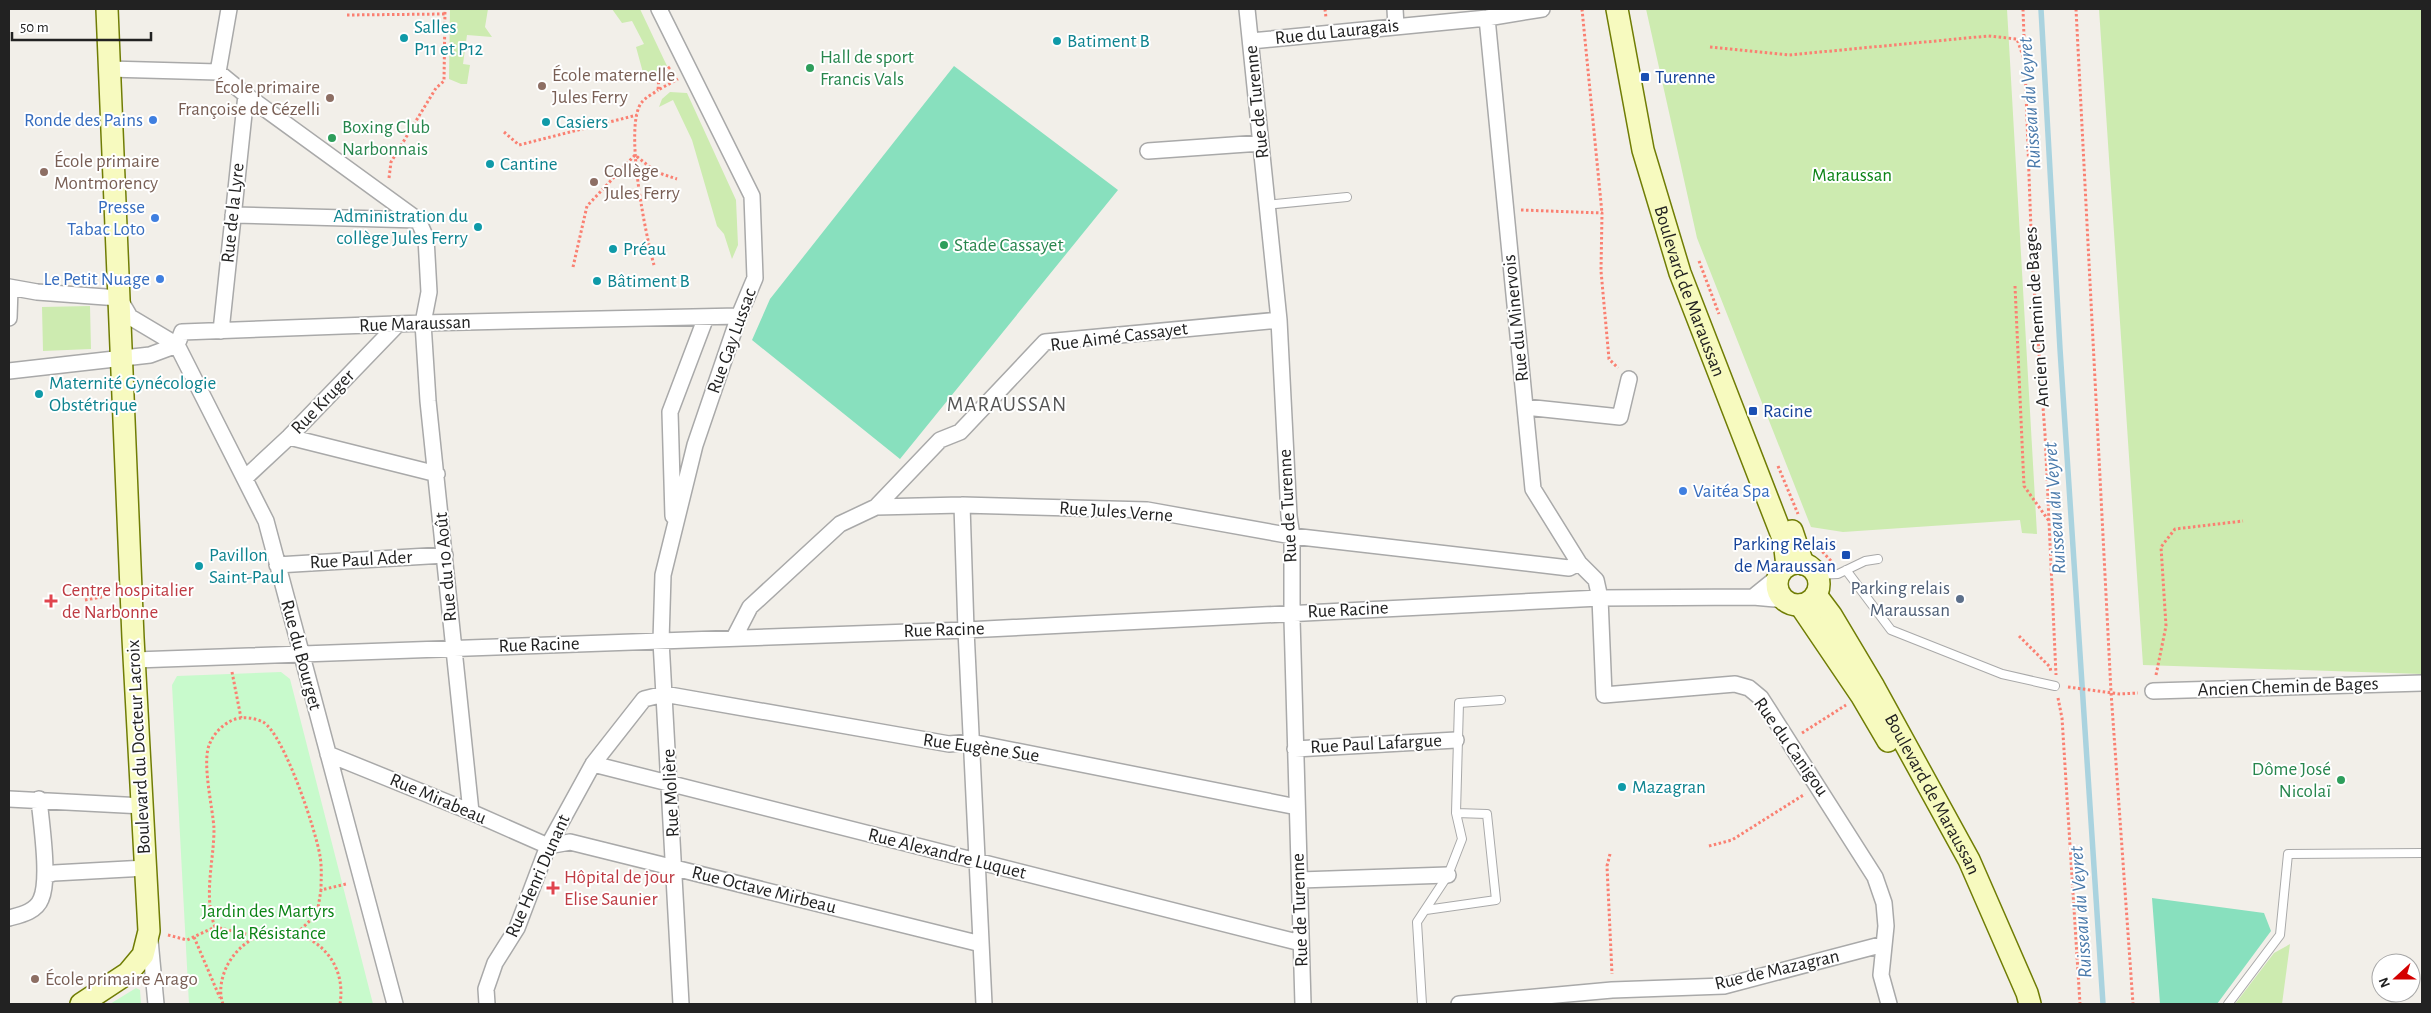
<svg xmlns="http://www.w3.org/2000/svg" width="2431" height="1013" font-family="'Alegreya Sans',sans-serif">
<rect width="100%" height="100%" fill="#f2efe9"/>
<path fill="#cdebb0" d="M450,9H488L485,27L492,37L467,35L463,64L470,65L467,84H461L449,79Z
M612,9H640L667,66L645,80L636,47L644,44L632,21L622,23Z
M1646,9H2007L2037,534L2022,533L2020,520L1843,532L1811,527L1697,238Z
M2099,9H2422V674L2143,665Z
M670,92L687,93L736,200L738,245L732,259L724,234L717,226L692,140L673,100L659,107L662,99Z
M90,306L91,349L43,351L42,307Z
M2290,944L2282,1004H2235L2274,953Z"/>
<path fill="#c8facc" d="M281,672L290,679L373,1004H189L172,685L177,676Z
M136,988L140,990L141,1004H110Z"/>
<path fill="#88e0be" d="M954,66L1118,190L900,459L752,340L770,299Z
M2152,898L2264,913L2271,931L2217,1004H2160Z"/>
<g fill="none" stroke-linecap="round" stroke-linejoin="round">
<path stroke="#aad3df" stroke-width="5.5" d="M2041,9L2060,349L2103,1004"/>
<defs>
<path id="lane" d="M1266,205L1347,197
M1846,570L1891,630L2002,674L2055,686
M1817,575L1838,574L1865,561L1878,559
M1426,910L1496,900L1487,814L1456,813
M1422,1004L1417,922L1448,875L1462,839L1456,813L1459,703L1501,700
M2228,1004L2280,935L2288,854L2422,853"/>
<path id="street" d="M659,9L752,196L755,278L739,316L695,445L663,575L661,641L681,1004
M1247,9L1279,320L1289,516L1292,536V619L1303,1004
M1395,9L1396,26
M1487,18L1533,489L1579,563L1596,580L1600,598L1604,695L1735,684L1749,688L1761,698L1875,877L1884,903L1886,926L1881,975L1889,1004
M1251,41L1487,18L1542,9
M109,69L218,72L246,95L418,220L426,238L429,292L423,323L428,401L471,812
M218,72L229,9
M1148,151L1261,143
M233,215L418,220
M9,287L37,292L119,298L130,317L177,345L266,521L395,1004
M9,318L10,288
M221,331L246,95
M177,345L182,332L423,323L739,316
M9,371L150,355L177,345
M1525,407L1620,417L1629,379
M289,437L437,474
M245,478L289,437L398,324
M962,505L966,630L984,1004
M876,507L940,440L960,432L1045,342L1279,320
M673,516L670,412L706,317
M277,565L445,555
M1753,597L1779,576
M734,638L750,607L840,524L876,507L962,505L1147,510L1292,536L1569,568L1579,563
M135,660L966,630L1600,598L1753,597L1785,600
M2153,691L2422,683
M1295,749L1456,740
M328,754L471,812L548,846L570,842L981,944
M593,764L1301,943
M9,799L143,806
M45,876L54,873L146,868
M1300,880L1448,875
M9,918C20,915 36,912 41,899C50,879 41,822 39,799
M150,940L156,1004
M487,1004L486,989L495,963L517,928L548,846L593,764L644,699L664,694L949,744L971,742L1297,807
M1459,1004L1612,990L1724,986L1884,944"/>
<g id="secondary">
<path id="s1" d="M1617,9L1643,150L1680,273L1784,541L1787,566"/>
<path d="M1792,531L1803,564"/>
<circle cx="1798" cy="584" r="21"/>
<path id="s2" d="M1816,595L1831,615L1874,687L1969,860L2027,993L2030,1004"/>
<path d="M1800,605L1861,695L1888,741"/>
<path d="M81,1004L128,973L143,955L149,931L133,638L107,9"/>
</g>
</defs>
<use href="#lane" stroke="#a9a9a9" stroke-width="10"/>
<use href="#street" stroke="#a9a9a9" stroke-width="18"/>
<use href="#secondary" stroke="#707d05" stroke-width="24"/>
<path stroke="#fa8072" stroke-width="3" stroke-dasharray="2.5 2.5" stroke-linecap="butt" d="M1325,9L1326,18
M1582,9L1602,213
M2023,9L2032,258L2045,434L2056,675
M2076,9L2111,692L2133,1004
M347,15L445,14
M1710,47L1789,55L1988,36L2017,39L2024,59
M670,67L659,76L658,90L678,79
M504,132L519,145L637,115
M389,178L391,162L436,88L444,81L445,9
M1521,210L1602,213L1601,271L1609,359L1618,368
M1699,261L1719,314
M654,265C646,237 623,124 642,102C646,97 653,94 658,90
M573,267L587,206L635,155L656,172L677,179
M2015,286L2024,486L2049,521
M1778,466L1798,514
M1819,548L1832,562
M85,600L102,597
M2019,636L2050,667L2051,672
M232,672L241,718
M2156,675L2166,626L2161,547L2175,529L2243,521
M2068,687L2120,694L2138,693
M2058,698L2062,718L2080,1004
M1802,733L1846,705
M1709,846L1732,840L1805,794
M1610,854L1607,866L1612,974
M215,927C203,896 214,861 214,829C213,808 201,761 210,743C215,731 228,719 241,718C248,717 257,719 263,722C284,734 316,831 320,856C322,867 321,880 321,890
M297,933L317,914L321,890L346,884
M168,935L187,940L215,927L255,936
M194,937L220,998
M223,1004C218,991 222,975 228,964C263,903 351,936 340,1004"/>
<use href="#lane" stroke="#fff" stroke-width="8"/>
<use href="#street" stroke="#fff" stroke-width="15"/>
<use href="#secondary" stroke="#f7fabf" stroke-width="21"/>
</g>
<g fill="#0f9aa8" stroke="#fff" stroke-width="2">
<circle cx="404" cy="38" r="5"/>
<circle cx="1057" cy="41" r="5"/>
<circle cx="546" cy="122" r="5"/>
<circle cx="490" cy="164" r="5"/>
<circle cx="478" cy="227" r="5"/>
<circle cx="613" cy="249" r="5"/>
<circle cx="597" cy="281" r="5"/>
<circle cx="39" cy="394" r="5"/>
<circle cx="199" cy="566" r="5"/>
<circle cx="1622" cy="787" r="5"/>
</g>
<g fill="#2e9e5b" stroke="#fff" stroke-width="2">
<circle cx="810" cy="68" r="5"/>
<circle cx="332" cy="138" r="5"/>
<circle cx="944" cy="245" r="5"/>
<circle cx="2341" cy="780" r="5"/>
</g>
<g fill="#1a4fb4" stroke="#fff" stroke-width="2">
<rect x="1640" y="72" width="10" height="10" rx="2.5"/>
<rect x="1748" y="406" width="10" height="10" rx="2.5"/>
<rect x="1841" y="550" width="10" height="10" rx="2.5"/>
</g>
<g fill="#8d6e63" stroke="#fff" stroke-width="2">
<circle cx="542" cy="86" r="5"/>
<circle cx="330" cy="98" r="5"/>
<circle cx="44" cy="172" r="5"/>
<circle cx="594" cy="182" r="5"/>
<circle cx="35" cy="979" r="5"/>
</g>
<g fill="#3f7fe0" stroke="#fff" stroke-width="2">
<circle cx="153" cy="120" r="5"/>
<circle cx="155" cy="218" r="5"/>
<circle cx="160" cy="279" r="5"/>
<circle cx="1683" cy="491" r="5"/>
</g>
<circle fill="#5c6f8a" stroke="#fff" stroke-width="2" cx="1960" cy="599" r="5"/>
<g fill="#e0444e" stroke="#fff" stroke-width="2">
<path d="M48.5 593.5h5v5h5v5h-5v5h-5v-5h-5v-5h5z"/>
<path d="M550.5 880.5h5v5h5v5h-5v5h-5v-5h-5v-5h5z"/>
</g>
<g text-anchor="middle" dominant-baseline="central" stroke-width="4" stroke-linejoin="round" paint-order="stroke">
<g font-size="19" fill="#0d838f" stroke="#fff" text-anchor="start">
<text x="414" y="27">Salles<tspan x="414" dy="22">P11 et P12</tspan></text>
<text x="1067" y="41">Batiment B</text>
<text x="556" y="122">Casiers</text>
<text x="500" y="164">Cantine</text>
<text x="468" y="216" text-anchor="end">Administration du<tspan x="468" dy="22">collège Jules Ferry</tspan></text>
<text x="623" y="249">Préau</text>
<text x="607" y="281">Bâtiment B</text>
<text x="49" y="383">Maternité Gynécologie<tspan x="49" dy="22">Obstétrique</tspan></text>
<text x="209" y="555">Pavillon<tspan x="209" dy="22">Saint-Paul</tspan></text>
<text x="1632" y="787">Mazagran</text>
</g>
<g font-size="19" fill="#222" stroke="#fff">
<text transform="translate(1337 32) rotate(-6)">Rue du Lauragais</text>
<text transform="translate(1257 102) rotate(-96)">Rue de Turenne</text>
<text transform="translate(233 213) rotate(-84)">Rue de la Lyre</text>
<text stroke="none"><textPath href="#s1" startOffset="292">Boulevard de Maraussan</textPath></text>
<text transform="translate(2037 317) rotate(-94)">Ancien Chemin de Bages</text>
<text transform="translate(1516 318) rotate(-96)">Rue du Minervois</text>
<text transform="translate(415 324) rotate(-2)">Rue Maraussan</text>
<text transform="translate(1119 337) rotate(-7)">Rue Aimé Cassayet</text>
<text transform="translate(732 341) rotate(-70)">Rue Gay Lussac</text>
<text transform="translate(323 402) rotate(-46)">Rue Kruger</text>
<text transform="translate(1288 506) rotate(-93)">Rue de Turenne</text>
<text transform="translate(1116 512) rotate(4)">Rue Jules Verne</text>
<text transform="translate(361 560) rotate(-3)">Rue Paul Ader</text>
<text transform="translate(446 567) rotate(-95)">Rue du 10 Août</text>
<text transform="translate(1348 610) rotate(-3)">Rue Racine</text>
<text transform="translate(944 630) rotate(-2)">Rue Racine</text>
<text transform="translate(539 645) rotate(-2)">Rue Racine</text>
<text transform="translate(301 655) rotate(75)">Rue du Bourget</text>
<text transform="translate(2288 687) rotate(-2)">Ancien Chemin de Bages</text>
<text transform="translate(1376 744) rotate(-3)">Rue Paul Lafargue</text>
<text transform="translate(139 747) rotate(-93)">Boulevard du Docteur Lacroix</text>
<text transform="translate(1791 747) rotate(55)">Rue du Canigou</text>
<text transform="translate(981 748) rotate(8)">Rue Eugène Sue</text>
<text transform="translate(671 793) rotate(-93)">Rue Molière</text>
<text stroke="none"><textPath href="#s2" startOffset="231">Boulevard de Maraussan</textPath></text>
<text transform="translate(438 799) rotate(23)">Rue Mirabeau</text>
<text transform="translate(947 854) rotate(14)">Rue Alexandre Luquet</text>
<text transform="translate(538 876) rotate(-66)">Rue Henri Dunant</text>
<text transform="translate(764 890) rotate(14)">Rue Octave Mirbeau</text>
<text transform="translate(1300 910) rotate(-92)">Rue de Turenne</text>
<text transform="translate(1777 970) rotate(-13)">Rue de Mazagran</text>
</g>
<g font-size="19" fill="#27864d" stroke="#fff" text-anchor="start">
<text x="820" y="57">Hall de sport<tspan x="820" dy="22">Francis Vals</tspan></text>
<text x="342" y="127">Boxing Club<tspan x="342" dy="22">Narbonnais</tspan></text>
<text x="954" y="245">Stade Cassayet</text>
<text x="2331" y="769" text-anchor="end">Dôme José<tspan x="2331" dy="22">Nicolaï</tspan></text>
</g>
<g font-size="19" fill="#785e54" stroke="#fff" text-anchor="start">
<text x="552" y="75">École maternelle<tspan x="552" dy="22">Jules Ferry</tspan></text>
<text x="320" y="87" text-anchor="end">École primaire<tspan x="320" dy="22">Françoise de Cézelli</tspan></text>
<text x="54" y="161">École primaire<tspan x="54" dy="22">Montmorency</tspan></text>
<text x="604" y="171">Collège<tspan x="604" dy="22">Jules Ferry</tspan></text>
<text x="45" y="979">École primaire Arago</text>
</g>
<g font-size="19" fill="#164399" stroke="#fff" text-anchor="start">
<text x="1655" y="77">Turenne</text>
<text x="1763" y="411">Racine</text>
<text x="1836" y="544" text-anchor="end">Parking Relais<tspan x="1836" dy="22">de Maraussan</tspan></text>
</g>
<g font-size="19" fill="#366cbe" stroke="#fff" text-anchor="end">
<text x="143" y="120">Ronde des Pains</text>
<text x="145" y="207">Presse<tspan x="145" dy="22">Tabac Loto</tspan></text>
<text x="150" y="279">Le Petit Nuage</text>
<text x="1693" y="491" text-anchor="start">Vaitéa Spa</text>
</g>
<g font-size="19" fill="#0c8416" stroke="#fff">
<text x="1852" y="175">Maraussan</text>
<text x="268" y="911">Jardin des Martyrs<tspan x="268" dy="22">de la Résistance</tspan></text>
</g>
<g font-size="19" fill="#4e5e75" stroke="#fff" text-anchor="end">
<text x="1950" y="588">Parking relais<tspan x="1950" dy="22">Maraussan</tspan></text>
</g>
<g font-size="19" fill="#be3a42" stroke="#fff" text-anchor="start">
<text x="62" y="590">Centre hospitalier<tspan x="62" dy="22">de Narbonne</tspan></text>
<text x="564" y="877">Hôpital de jour<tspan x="564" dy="22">Elise Saunier</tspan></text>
</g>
<g font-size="20" font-style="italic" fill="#4a7aab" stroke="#fff">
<text transform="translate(2030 103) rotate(-94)">Ruisseau du Veyret</text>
<text transform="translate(2055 508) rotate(-94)">Ruisseau du Veyret</text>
<text transform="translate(2081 912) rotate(-94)">Ruisseau du Veyret</text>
</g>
<g font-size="21" letter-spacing="1" fill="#555" stroke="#fff">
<text x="1007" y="404">MARAUSSAN</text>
</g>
</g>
<rect width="2431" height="1013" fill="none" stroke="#222222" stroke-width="20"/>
<g transform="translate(2396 978) rotate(249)"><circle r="24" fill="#ffffff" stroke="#a7a7a7"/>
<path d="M0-4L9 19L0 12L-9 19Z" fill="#d40000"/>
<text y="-8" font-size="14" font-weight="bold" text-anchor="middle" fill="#222222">N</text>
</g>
<path d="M12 32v8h139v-8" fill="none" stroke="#222222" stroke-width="2.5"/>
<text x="20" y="32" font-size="15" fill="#222222" stroke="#ffffff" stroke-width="4" paint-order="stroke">50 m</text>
</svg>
